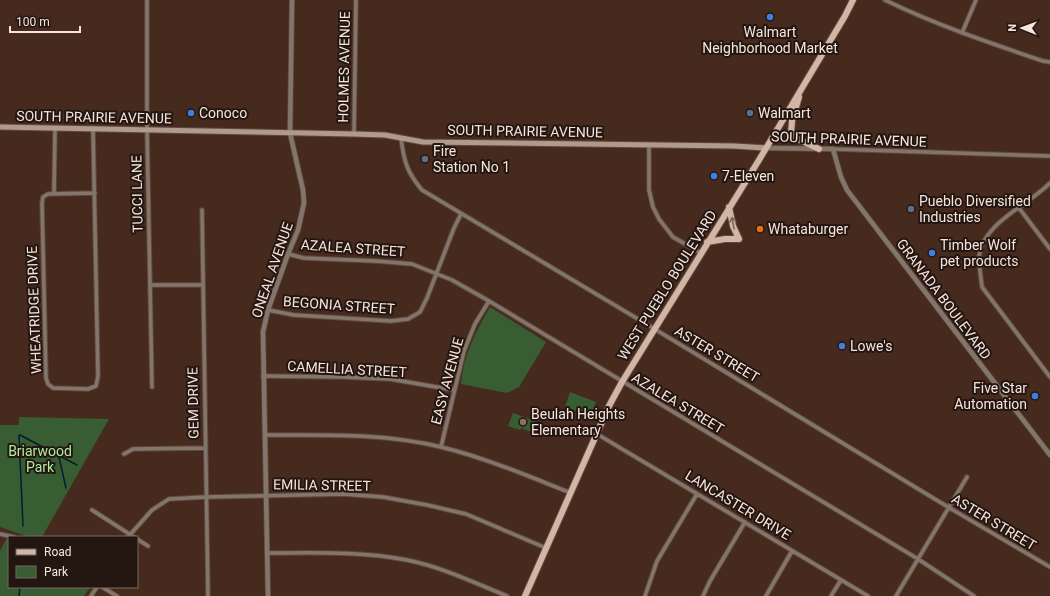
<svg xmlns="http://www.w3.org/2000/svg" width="1050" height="596" font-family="Roboto,sans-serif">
<rect width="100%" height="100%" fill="#462a1e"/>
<path fill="#395d32" d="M490,307L546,342L519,387L507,393L461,384C463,356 476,331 490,307Z
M570,392L596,402L591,416L565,407Z
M513,413L535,421L531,432L521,428L520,430L508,426Z
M19,417L109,419L42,537H29L0,527V425H19Z
M6,539L9,540V587H90L84,596H0V551Z"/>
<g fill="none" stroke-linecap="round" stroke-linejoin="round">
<path stroke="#021e31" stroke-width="1.5" d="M19,435L23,526
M20,435L77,465
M59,457L66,488
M19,596L20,587"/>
<defs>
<path id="minor" d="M147,0V129L152,387
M885,0C936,25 990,43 1043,61L1050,62
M962,33L976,0
M93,128L98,376L96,386L88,389L53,388L48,384L46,378L42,203L43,197L48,194L95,193
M354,134L356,0
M401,138C404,162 407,172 422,190L648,325L948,507L1050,567
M649,145V190L653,207L659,219L673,237L701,253
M833,149L1050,156
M1050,183C1029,205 982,223 979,257C979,267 981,277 982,287L1050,377
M54,194L55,128
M1019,208L1050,249
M202,210L208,596
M288,254L304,258L376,261L412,264L452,280L489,301L918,559L974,596
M150,285H203
M268,310L294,315L391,321L408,319L420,312L427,298L454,228L461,214
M263,376L343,377L390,379L454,390
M597,434L868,596
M265,435C324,435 384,433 441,447C486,458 528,476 571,493
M441,447L464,351L475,324L489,301
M124,454L133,449L205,448
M92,510L134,537
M0,534L14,537
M128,537L152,510L169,499L206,497L343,494L383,497L427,505L466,514L546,548
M137,539L148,546
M267,553C314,553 361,551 407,560C442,567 475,583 507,596
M102,587L117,596
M91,596L97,587
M645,596L657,561L697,494
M703,596L710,581L745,522
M766,596L792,551
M831,596L841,580
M896,596L967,477"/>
<path id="tertiary" d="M766,148L833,149L841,177L847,190L1050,455
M268,596L263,332L268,310L288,254L298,230L304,203L303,190L290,133L292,0"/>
<path id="secondary" d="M0,127L354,134L385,135L423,142L734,146L766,148"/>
<path id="primary" d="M799,97L792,121L791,133L796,138L819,149
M729,207L733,226L739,239
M707,242L725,239H739
M525,596L609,406L622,382L759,160L845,16L853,0"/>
</defs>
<use href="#minor" stroke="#62483c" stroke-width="5.5"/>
<use href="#tertiary" stroke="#62483c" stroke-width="6"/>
<use href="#secondary" stroke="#62483c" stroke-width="7"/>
<use href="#primary" stroke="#62483c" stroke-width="8"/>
<use href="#minor" stroke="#82756c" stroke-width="3.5"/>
<use href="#tertiary" stroke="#82756c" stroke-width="4.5"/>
<use href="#secondary" stroke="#af9a8c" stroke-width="5"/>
<use href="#primary" stroke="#d2b6a5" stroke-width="6"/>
</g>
<defs><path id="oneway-shaft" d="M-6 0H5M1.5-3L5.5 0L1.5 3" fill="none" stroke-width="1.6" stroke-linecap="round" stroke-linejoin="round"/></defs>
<use stroke="#7a665b" href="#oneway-shaft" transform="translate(733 223) rotate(-100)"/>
<g fill="#3f7fe0" stroke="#231611" stroke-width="1.5">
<circle cx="770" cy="17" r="4"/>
<circle cx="191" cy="113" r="4"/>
<circle cx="714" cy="176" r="4"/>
<circle cx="932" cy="253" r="4"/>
<circle cx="842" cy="346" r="4"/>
<circle cx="1035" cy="396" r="4"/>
</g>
<g fill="#5c6f8a" stroke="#231611" stroke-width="1.5">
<circle cx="750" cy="113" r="4"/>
<circle cx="425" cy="159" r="4"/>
<circle cx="911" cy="209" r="4"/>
</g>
<circle fill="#e8710a" stroke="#231611" stroke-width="1.5" cx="760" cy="229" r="4"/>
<circle fill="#8d6e63" stroke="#231611" stroke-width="1.5" cx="523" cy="422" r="4"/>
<g text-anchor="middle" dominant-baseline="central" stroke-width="4" stroke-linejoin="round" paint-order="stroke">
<g font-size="14" fill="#f7e4dc" stroke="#231611" text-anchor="start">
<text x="770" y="32" text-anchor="middle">Walmart<tspan x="770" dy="16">Neighborhood Market</tspan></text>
<text x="199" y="113">Conoco</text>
<text x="758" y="113">Walmart</text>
<text x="433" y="151">Fire<tspan x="433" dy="16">Station No 1</tspan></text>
<text x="722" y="176">7-Eleven</text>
<text x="919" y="201">Pueblo Diversified<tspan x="919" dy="16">Industries</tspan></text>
<text x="768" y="229">Whataburger</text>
<text x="940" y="245">Timber Wolf<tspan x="940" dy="16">pet products</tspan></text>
<text x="850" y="346">Lowe's</text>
<text x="1027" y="388" text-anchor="end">Five Star<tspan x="1027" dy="16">Automation</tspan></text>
<text x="531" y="414">Beulah Heights<tspan x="531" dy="16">Elementary</tspan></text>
</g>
<g font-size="14" fill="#f7e4dc" stroke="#231611">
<text transform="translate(344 67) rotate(-89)">HOLMES AVENUE</text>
<text transform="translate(94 117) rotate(1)">SOUTH PRAIRIE AVENUE</text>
<text transform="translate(525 131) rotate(1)">SOUTH PRAIRIE AVENUE</text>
<text transform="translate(849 139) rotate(2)">SOUTH PRAIRIE AVENUE</text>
<text transform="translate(137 194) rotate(-91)">TUCCI LANE</text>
<text transform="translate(353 248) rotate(4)">AZALEA STREET</text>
<text transform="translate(272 270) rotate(-71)">ONEAL AVENUE</text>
<text transform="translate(667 285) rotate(-58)">WEST PUEBLO BOULEVARD</text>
<text transform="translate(944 299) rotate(53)">GRANADA BOULEVARD</text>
<text transform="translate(339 305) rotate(4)">BEGONIA STREET</text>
<text transform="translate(34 310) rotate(-92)">WHEATRIDGE DRIVE</text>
<text transform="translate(717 354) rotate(31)">ASTER STREET</text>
<text transform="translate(347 369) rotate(3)">CAMELLIA STREET</text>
<text transform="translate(447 381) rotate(-75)">EASY AVENUE</text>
<text transform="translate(193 403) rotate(-91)">GEM DRIVE</text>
<text transform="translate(678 403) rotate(31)">AZALEA STREET</text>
<text transform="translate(322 485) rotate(1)">EMILIA STREET</text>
<text transform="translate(738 505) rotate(31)">LANCASTER DRIVE</text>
<text transform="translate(994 522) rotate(31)">ASTER STREET</text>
</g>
<g font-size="14" fill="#b0eba4" stroke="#231611">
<text x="40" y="451">Briarwood<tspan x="40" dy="16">Park</tspan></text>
</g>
</g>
<rect x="8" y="536" width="130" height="52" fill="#231611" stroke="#786862"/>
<rect x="16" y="549" width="20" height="6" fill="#d2b6a5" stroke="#786862"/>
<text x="44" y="556" font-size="12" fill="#f7e4dc">Road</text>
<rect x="16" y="566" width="20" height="12" fill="#395d32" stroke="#786862"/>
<text x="44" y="576" font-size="12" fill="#f7e4dc">Park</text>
<g transform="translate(1022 28) rotate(271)" stroke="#231611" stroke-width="3" paint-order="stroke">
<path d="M0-3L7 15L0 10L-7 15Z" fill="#f7e4dc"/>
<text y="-6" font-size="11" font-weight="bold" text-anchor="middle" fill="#f7e4dc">N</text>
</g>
<path d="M10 26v6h70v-6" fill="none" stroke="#f7e4dc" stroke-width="2"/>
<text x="16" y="26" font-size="12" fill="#f7e4dc" stroke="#231611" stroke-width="3" paint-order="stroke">100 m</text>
</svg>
